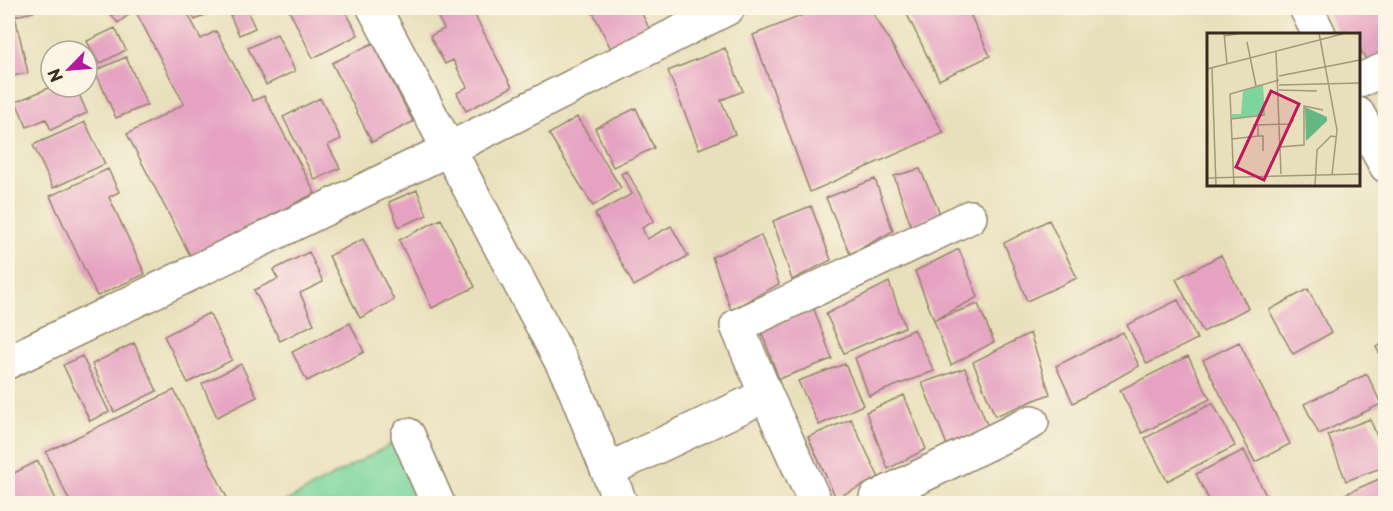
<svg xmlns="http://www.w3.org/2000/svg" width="1393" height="511" font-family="'Playpen Sans',sans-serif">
<rect width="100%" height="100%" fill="#fcf5e5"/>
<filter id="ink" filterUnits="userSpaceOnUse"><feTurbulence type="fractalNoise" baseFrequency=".0167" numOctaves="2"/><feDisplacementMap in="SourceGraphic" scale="12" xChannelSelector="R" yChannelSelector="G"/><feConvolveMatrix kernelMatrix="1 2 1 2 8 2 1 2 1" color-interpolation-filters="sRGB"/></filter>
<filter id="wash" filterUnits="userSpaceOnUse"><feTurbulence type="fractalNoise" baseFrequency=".008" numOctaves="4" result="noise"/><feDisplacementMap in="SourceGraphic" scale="24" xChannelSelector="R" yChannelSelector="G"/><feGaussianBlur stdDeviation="1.35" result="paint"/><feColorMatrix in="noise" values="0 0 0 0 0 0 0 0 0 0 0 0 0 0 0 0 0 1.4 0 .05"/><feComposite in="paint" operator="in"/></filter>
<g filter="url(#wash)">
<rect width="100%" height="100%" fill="#e8e0ba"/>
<path fill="#7cd69c" stroke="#5c805d" stroke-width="1.5" d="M395,442L424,504H281Z"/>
<g id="blocks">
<path fill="#e5a3c1" d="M8,8H33L34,12L15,16L28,73L8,77Z
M106,8H129L132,12L118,23Z
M134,8H185L201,39L216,31L253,101L264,96L315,193L191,257L127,134L184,104Z
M188,8H219L195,20Z
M246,8L255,28L239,35L230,15Z
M288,8H344L358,35L313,58Z
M433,8H471L512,87L466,111L457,93L467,87L453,60L445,64L430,36L444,29Z
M591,8H639L650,30L611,49Z
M821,8H870L944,133L810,192L753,35Z
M904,8H967L990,56L939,80Z
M1325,8H1386V53L1367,62L1358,44V34L1353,33L1338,34Z
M115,28L126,50L99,64L87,41Z
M277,34L295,71L266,85L248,48Z
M373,43L413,122L372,142L332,63Z
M725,48L743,91L721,100L735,134L699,149L668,71Z
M126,57L147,105L116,118L95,71Z
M51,87H76L87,113L51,130L46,119L27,127L16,102Z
M320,98L341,139L328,145L340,168L315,180L283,117Z
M636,108L654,148L613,167L595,128Z
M577,117L621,188L593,206L549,134Z
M85,122L105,164L53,188L33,145Z
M108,169L119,192L109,197L145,274L97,296L50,196Z
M920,169L940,213L911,226L894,176Z
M627,171L654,221L642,228L647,239L671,226L688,256L634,286L595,214L632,194L621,174Z
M875,179L893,231L850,254L826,198Z
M417,190L427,215L399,227L389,202Z
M811,206L831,260L792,280L773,221Z
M441,219L475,287L432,308L399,240Z
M1049,220L1077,278L1027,301L1004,243Z
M761,235L779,284L731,310L712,257Z
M363,239L394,300L360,318L329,256Z
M959,249L978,297L934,320L978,304L994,342L951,365L915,271Z
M309,252L323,282L300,293L314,324L280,341L254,290L278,279L273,270Z
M1221,255L1248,308L1203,332L1176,279Z
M889,282L905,327L844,353L826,314Z
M1308,289L1331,333L1293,354L1269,310Z
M1178,300L1197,339L1147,364L1127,325Z
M814,309L832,359L779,379L760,328Z
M209,313L232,360L188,383L164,336Z
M350,323L364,352L307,381L292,352Z
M914,329L934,371L869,396L855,358Z
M1123,332L1139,366L1073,403L1056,366Z
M1030,333L1050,394L995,416L973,362Z
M1239,342L1290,444L1255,462L1203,360Z
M1386,342V366L1376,347Z
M134,343L157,391L114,412L92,364Z
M82,356L109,412L90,421L63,365Z
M1188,356L1210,399L1142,433L1120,390Z
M241,364L257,397L217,417L202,384Z
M845,364L863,405L819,425L798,381Z
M965,368L988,427L947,445L922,383Z
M1367,374L1381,404L1319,434L1304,404Z
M174,390L230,504H71L46,452Z
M904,395L926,449L888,469L866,412Z
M1213,403L1235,446L1167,481L1145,438Z
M851,419L879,478L836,498L808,437Z
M1370,419L1386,459V466L1346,481L1328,435Z
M1244,450L1270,504H1211L1196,474Z
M38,461L58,504H8V476Z
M1386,476V504H1344L1341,496Z"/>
</g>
</g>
<g filter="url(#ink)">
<use href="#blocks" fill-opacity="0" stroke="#92856c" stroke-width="1.5"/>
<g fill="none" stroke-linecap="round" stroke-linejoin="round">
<defs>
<path id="minor" d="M374,8L571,380L621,504
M1306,8L1319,34
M1358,81L1386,69
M1358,114L1386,166
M8,362L449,149L728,8
M766,395L737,326L970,217
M408,435L438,504
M608,470L766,395L816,504
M876,498L1032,422"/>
</defs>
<use href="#minor" stroke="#92856c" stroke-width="36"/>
<use href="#minor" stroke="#fff" stroke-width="33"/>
</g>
</g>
<g transform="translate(1207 33)">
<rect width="153" height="153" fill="#e8e0ba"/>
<path d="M56,52L58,81L25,86V81H34L36,58Z" fill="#7cd69c"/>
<path d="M98,74L120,84V88L99,108Z" fill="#65b784"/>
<path fill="none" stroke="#a3977c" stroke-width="1.5" d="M17,0L20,31M112,0L130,97L125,142M17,3L35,0M40,9L49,53M69,19L74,141M5,35L9,153M0,36L139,0M72,43L153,27M72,52L153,50M72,57L110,58M24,86L58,82M46,92L83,91L87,86M51,103H56V118M25,106L51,103V92M73,114L97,112V73L116,77M0,145L153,141M27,153L23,61L72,47M108,153L110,117L124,103L130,104"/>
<path fill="#c2185b" fill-opacity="0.15" stroke="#c2185b" stroke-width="3" d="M64,58L92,71L57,147L29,134Z"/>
<rect width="153" height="153" fill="none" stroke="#3b2a1e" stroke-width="3"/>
</g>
<rect width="1393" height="511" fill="none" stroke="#fcf5e5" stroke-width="30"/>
<g transform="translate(69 69) rotate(245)"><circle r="28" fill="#fcf5e5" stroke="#afa495" stroke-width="1.5"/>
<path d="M0-4.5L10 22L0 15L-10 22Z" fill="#b5179e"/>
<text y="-9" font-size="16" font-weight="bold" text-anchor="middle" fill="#3b2a1e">N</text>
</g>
</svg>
